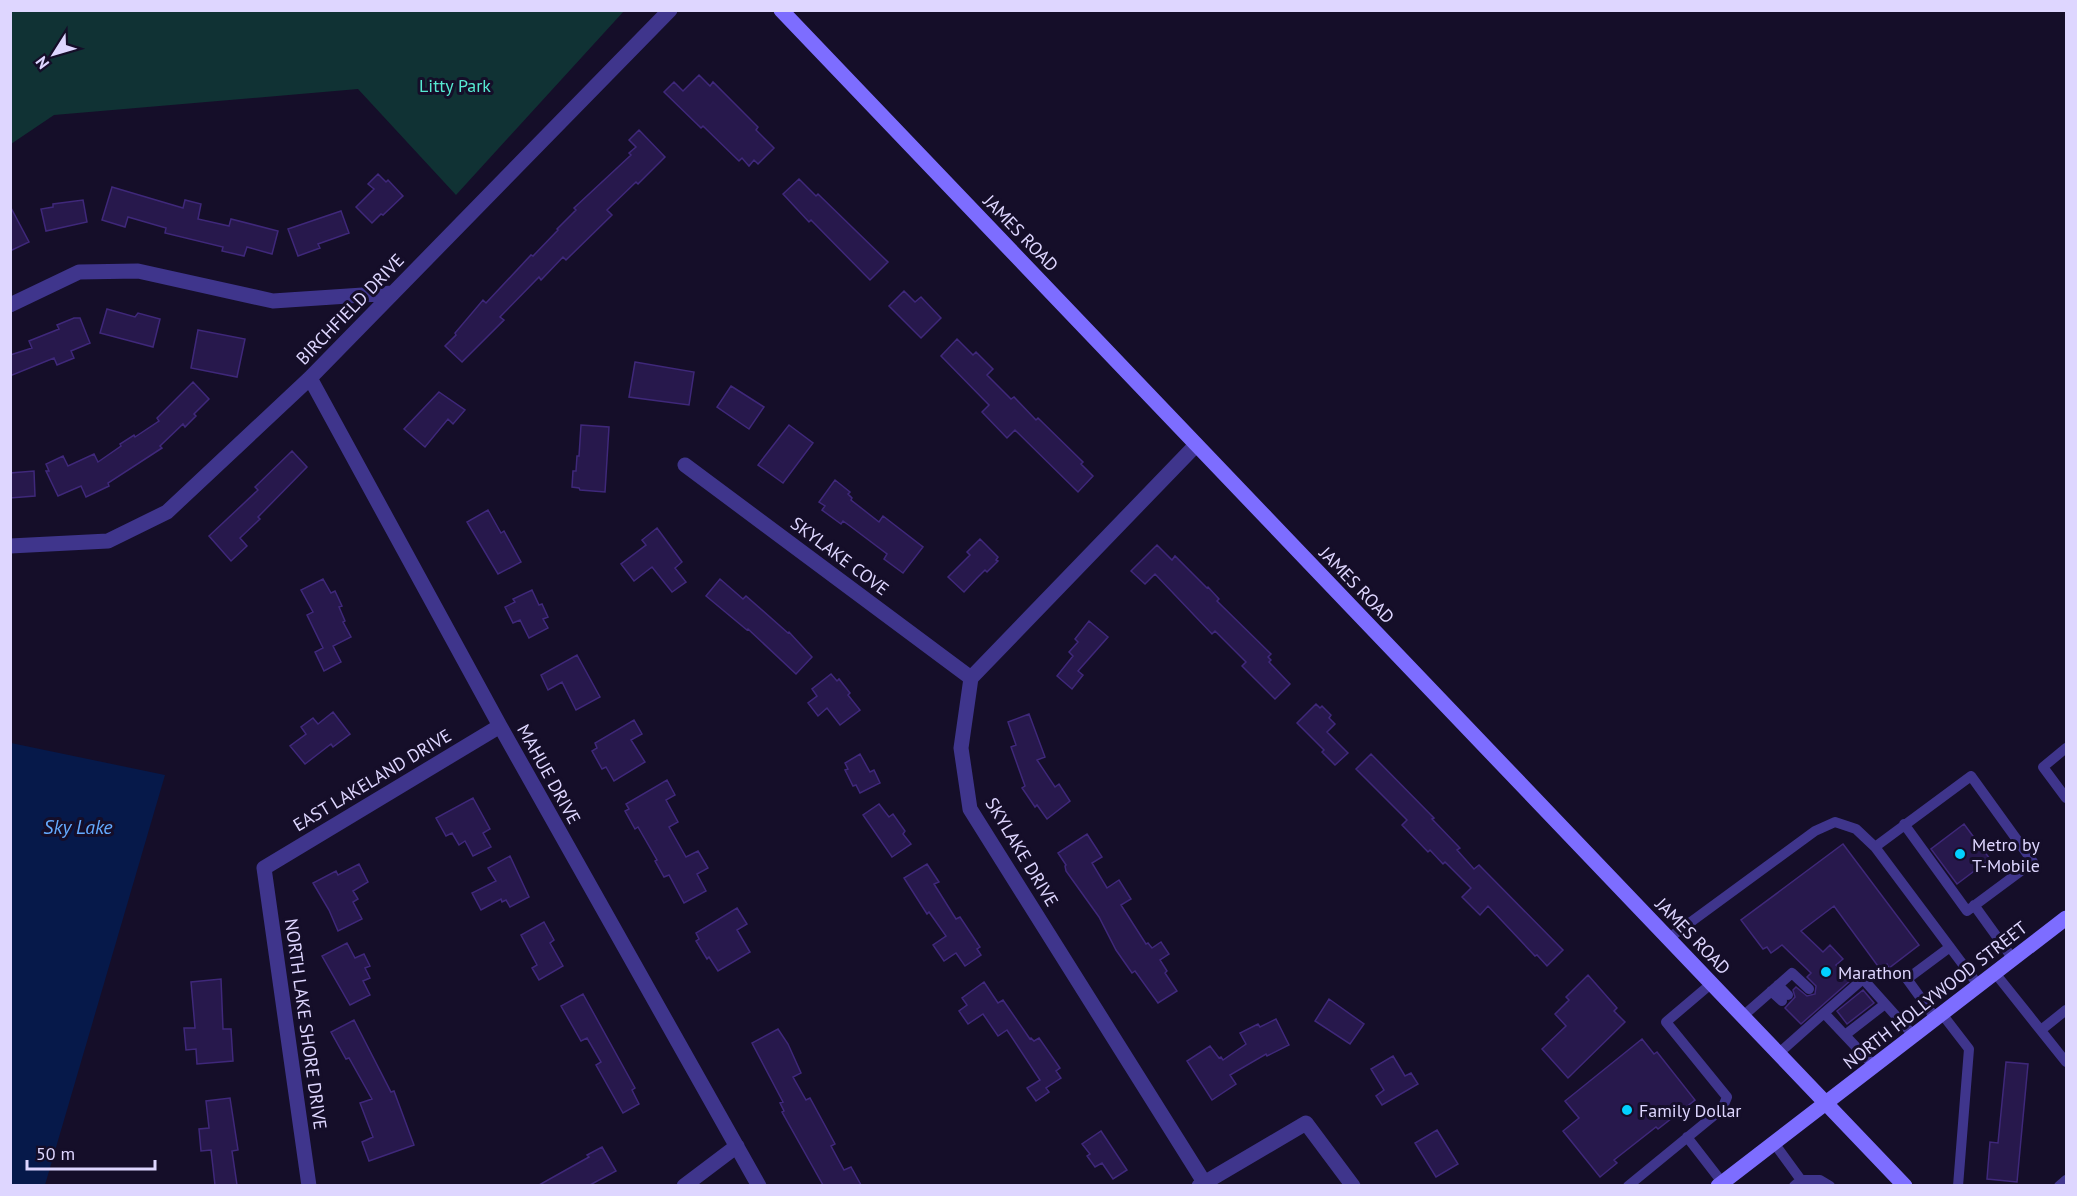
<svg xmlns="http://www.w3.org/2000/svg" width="2077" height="1196" font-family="'PT Sans',sans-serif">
<rect width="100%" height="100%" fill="#150e29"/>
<path fill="#103234" d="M11,10H624V11L456,195L358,89L54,115L11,144Z"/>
<path fill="#06194a" d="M11,743L165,775L45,1185H11Z"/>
<path fill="#27184c" stroke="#3f287a" stroke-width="1.5" d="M699,75L710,86L713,82L758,127L756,130L774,148L758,164L754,160L749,166L742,158L739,161L703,126L701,128L664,92L674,82L683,91Z
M639,130L665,157L638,184L636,182L607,210L612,215L566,260L563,257L541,280L539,277L500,317L504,320L462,362L445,346L456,335L455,333L483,300L486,303L531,255L533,256L558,230L557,229L576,210L574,208L631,155L629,153L636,147L629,140Z
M378,174L386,182L388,180L403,196L383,215L381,214L372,223L356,207L374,189L368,184Z
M799,179L816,196L818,194L888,262L870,280L811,220L809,222L783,194Z
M112,187L183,208L185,200L201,204L198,219L229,226L231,219L278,231L272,254L247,247L244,256L222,251L223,247L165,233L166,228L128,217L125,227L102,220Z
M83,200L87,222L46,231L41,209L53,207V204Z
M10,206L29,242L10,251Z
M341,211L349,233L318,244L320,248L298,256L288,229Z
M904,291L915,302L921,297L941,318L921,338L889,306Z
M107,309L135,317L138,313L160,319L153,347L100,333Z
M74,318H80L90,343L71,351L74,358L57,365L54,358L10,376V355L32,348L29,341L59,329L57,325Z
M198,330L245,339L237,377L191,368Z
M957,339L973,355L976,352L993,369L987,375L1011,399L1014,397L1036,420L1038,418L1083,462L1081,464L1093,476L1078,492L1015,430L1007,438L982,412L989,405L941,356Z
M635,362L694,372L689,405L629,397Z
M193,382L209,399L194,414L196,416L185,427L183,424L160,446L162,448L108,483L109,486L86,497L81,486L58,496L46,471H49L46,464L63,456L68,466L94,454L98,462L121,446L120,444L134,435L135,437L159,421L157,418Z
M731,386L764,407L749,429L717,407Z
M439,392L465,410L453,424L448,419L425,447L404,429Z
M581,425L609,427L605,492L580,490L579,488L572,487L573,471H576L577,456H579Z
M789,425L813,443L783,483L758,465Z
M292,451L307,467L258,517L260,519L240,538L247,546L231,561L209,536L258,490L255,487Z
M34,471L35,496L10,498V473Z
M835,480L850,492L848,494L852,498L851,500L879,522L883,516L923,547L903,573L884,559L887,554L850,526L843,521L841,524L822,510L825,506L819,502Z
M488,510L501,533L504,531L521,562L498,574L467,522Z
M657,528L682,562L675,568L686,582L672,592L652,567L634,581L621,564L646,545L642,540Z
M980,539L998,557L996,560L998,561L987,572L985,570L977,578L964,592L948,577L970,555L967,552Z
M1157,545L1172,560L1175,556L1207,588L1208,587L1219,599L1217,601L1271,654L1268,657L1271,660L1269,662L1290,684L1275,699L1242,666L1246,662L1215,631L1212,634L1155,574L1145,584L1131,571Z
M323,579L331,593L335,591L342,606L339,607L345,621L343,622L351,637L333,646L341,662L324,671L315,652L323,648L307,615L313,612L301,590Z
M720,579L743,599L746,596L788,633L789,632L812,657L796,674L748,629L747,630L706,596Z
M532,590L539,605L542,604L548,617L543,619L548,628L529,638L520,620L513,623L505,607L515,602L513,599Z
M1089,621L1108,637L1078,671L1083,675L1072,689L1057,676L1073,656L1069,652L1078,642L1075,639Z
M577,655L600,697L576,710L562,682L548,690L541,675Z
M831,674L837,681L839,679L850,693L848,695L860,710L840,725L827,708L818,716L808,703L817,696L812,689Z
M1316,704L1320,708L1322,706L1331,715L1329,718L1335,724L1327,732L1348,753L1335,765L1322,752L1324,750L1297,723Z
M333,712L350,734L333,747L331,744L305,764L290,746L306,734L301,727L313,718L318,724Z
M1029,714L1045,757L1037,760L1055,787L1059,784L1070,801L1047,819L1037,805L1035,807L1022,788L1025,786L1011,747L1016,745L1008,722Z
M634,720L642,734L631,740L645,762L614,781L606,767L602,769L592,751L597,748L595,743Z
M860,754L870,772L874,770L880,783L860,793L856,785L853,786L845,770L848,769L845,763Z
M1371,754L1434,818L1432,819L1460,848L1457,850L1474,869L1479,865L1563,950L1547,966L1537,955L1535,956L1488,906L1480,915L1462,897L1471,888L1445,862L1443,864L1430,850L1428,852L1402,825L1407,820L1356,769Z
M667,780L675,795L666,800L678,822L669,827L686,857L698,851L708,868L697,874L706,891L684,903L669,875L664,877L655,861L657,860L638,827L635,829L625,811L629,809L626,804Z
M473,798L490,829L483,833L491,847L473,856L465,841L459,845L452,833L446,836L436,818Z
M879,804L889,817L893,814L905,831L903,834L911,844L892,857L863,815Z
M1964,824L1990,859L1957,884L1931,849Z
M1087,834L1102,857L1092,863L1107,888L1119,880L1131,899L1121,905L1146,944L1148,943L1152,948L1161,942L1169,954L1160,960L1167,971L1165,973L1177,991L1158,1003L1135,971L1132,973L1116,950L1099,917L1066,871L1065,866L1066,865L1058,853Z
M1843,844L1919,945L1889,968L1887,964L1880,969L1834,906L1801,931L1823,952L1830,945L1843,959L1836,965L1851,980L1801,1024L1785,1008L1795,997L1793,990L1796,987L1807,996L1815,994L1816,986L1807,977L1811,973L1782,945L1771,953L1767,947L1763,949L1741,920Z
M510,856L529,897L510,907L506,900L502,902L501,899L481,910L472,893L496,881L488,868Z
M359,864L368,882L353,891L358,899L353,902L362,919L338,931L329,910L313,883L336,871L338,875Z
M927,864L939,882L934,884L956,919L960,917L980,947L977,949L981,955L965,966L956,953L944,961L933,945L946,936L929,912L927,914L904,878Z
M737,908L747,924L737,930L750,952L718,971L709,957L707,959L696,941L699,939L696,933Z
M544,922L554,940L550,943L563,966L539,980L532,968L537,965L521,935Z
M347,943L355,958L364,954L370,966L365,968L370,978L363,981L370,995L350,1005L322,956Z
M1588,975L1617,1008L1614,1011L1625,1022L1568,1078L1542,1049L1566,1026L1555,1014L1569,1000L1566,997Z
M221,979L223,1029H231L233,1061L197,1064L196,1049L186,1050L184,1028H195L191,982Z
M984,982L998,1003L1003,1000L1030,1039L1031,1038L1034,1041L1039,1038L1060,1068L1056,1071L1061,1078L1046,1088L1049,1092L1036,1101L1027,1088L1040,1080L1007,1030L998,1036L983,1014L968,1024L959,1011L967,1005L962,998Z
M1863,990L1874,1003L1847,1024L1837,1011Z
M583,994L635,1088L632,1090L639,1104L623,1113L596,1065L601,1062L587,1038L581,1041L561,1006Z
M1329,999L1364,1024L1350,1044L1315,1021Z
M1276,1019L1289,1045L1267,1056L1266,1054L1230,1075L1236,1084L1212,1100L1187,1061L1210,1046L1219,1058L1221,1057L1223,1060L1246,1044L1240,1033L1258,1024L1260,1027Z
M354,1020L391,1092L394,1091L414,1145L369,1161L362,1142L373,1137L360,1103L372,1099L349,1058L346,1059L331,1032Z
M778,1029L788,1044L801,1073L793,1077L806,1100L810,1098L835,1144L831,1146L844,1170L851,1167L861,1185H823L782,1112L784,1111L780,1103L783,1102L752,1043Z
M1642,1039L1654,1054L1657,1052L1695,1100L1658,1129L1656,1127L1614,1160L1617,1163L1600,1177L1563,1131L1579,1118L1565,1101Z
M1393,1056L1405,1076L1411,1073L1418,1084L1382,1105L1376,1096L1384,1090L1371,1069Z
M2006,1062L2028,1064L2017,1182L1987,1179L1990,1142L1998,1143Z
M230,1098L238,1150L232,1151L237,1185H215L211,1150L201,1151L199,1129L209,1128L206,1101Z
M1437,1130L1458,1164L1436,1177L1415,1143Z
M1101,1131L1127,1170L1113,1179L1102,1163L1095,1167L1087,1156L1090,1154L1082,1144Z
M602,1147L616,1171L590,1185H539L589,1157L587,1155Z"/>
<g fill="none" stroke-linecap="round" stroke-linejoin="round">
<path stroke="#3f358c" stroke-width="10" d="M2066,748L2043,767L2066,798
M1875,847L1971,776L2033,862L1967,911L1904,824
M1974,905L2013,959
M1669,938L1815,831L1835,822L1856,829L1875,847L1979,986
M1995,973L2066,1062
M1778,985L1788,995
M1771,991L1782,1001
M1942,1014L1969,1049L1958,1186
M1743,1016L1792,973L1809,989
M1936,1019L1907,979L1950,947
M2041,1030L2066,1010
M1845,1035L1885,1004
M1779,1053L1824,1013
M1874,1066L1824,1013L1863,979L1914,1036
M1687,1137L1725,1186
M1774,1143L1801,1180L1794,1186
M1801,1180H1820L1830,1186
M1628,1186L1722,1109L1727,1097L1666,1022L1712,983
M2059,1186L2066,1180"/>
<path stroke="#3f358c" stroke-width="15" d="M10,305L79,272L138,271L273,301L393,293
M310,378L500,726L759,1186
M1196,445L971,678L961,748L970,809L1204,1182
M685,465L971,678
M10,546L108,541L167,512L310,378L670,10
M309,1186L264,868L500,726
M684,1186L737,1146
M1199,1186L1306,1123L1353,1186"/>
<path stroke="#7d6dff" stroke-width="15" d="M781,10L1905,1186
M1718,1186L2066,918"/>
</g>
<g fill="#02d0ff" stroke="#150e29" stroke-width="2">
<circle cx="1960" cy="854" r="6"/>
<circle cx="1826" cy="972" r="6"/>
<circle cx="1627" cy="1110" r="6"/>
</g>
<g text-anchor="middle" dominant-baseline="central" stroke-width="6" stroke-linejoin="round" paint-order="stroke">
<g font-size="18" fill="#57ead2" stroke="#150e29">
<text x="455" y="85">Litty Park</text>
</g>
<g font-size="18" fill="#ded6ff" stroke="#150e29">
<text transform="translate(1021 233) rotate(46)">JAMES ROAD</text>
<text transform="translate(350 309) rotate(-46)">BIRCHFIELD DRIVE</text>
<text transform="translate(840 556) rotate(37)">SKYLAKE COVE</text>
<text transform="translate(1357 585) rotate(46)">JAMES ROAD</text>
<text transform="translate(549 774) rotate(61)">MAHUE DRIVE</text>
<text transform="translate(372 780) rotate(-31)">EAST LAKELAND DRIVE</text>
<text transform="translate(1022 852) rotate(59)">SKYLAKE DRIVE</text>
<text transform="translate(1693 936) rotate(46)">JAMES ROAD</text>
<text transform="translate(1935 995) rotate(-38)">NORTH HOLLYWOOD STREET</text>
<text transform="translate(306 1024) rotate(82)">NORTH LAKE SHORE DRIVE</text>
</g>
<g font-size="18" fill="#ded6ff" stroke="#150e29" text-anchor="start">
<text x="1972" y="844">Metro by<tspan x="1972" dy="21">T-Mobile</tspan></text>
<text x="1838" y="972">Marathon</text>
<text x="1639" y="1110">Family Dollar</text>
</g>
<g font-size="20" font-style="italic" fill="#64aaff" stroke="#150e29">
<text x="78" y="827">Sky Lake</text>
</g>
</g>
<rect width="2077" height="1196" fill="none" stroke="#ded6ff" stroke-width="24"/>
<g transform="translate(54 54) rotate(233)" stroke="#150e29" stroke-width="4.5" paint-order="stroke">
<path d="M0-4.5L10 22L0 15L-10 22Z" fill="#ded6ff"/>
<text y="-9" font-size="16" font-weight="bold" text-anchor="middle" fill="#ded6ff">N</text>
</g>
<path d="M27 1160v9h128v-9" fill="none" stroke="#ded6ff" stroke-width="3"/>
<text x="36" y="1160" font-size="18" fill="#ded6ff" stroke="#150e29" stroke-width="4.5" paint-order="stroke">50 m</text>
</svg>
